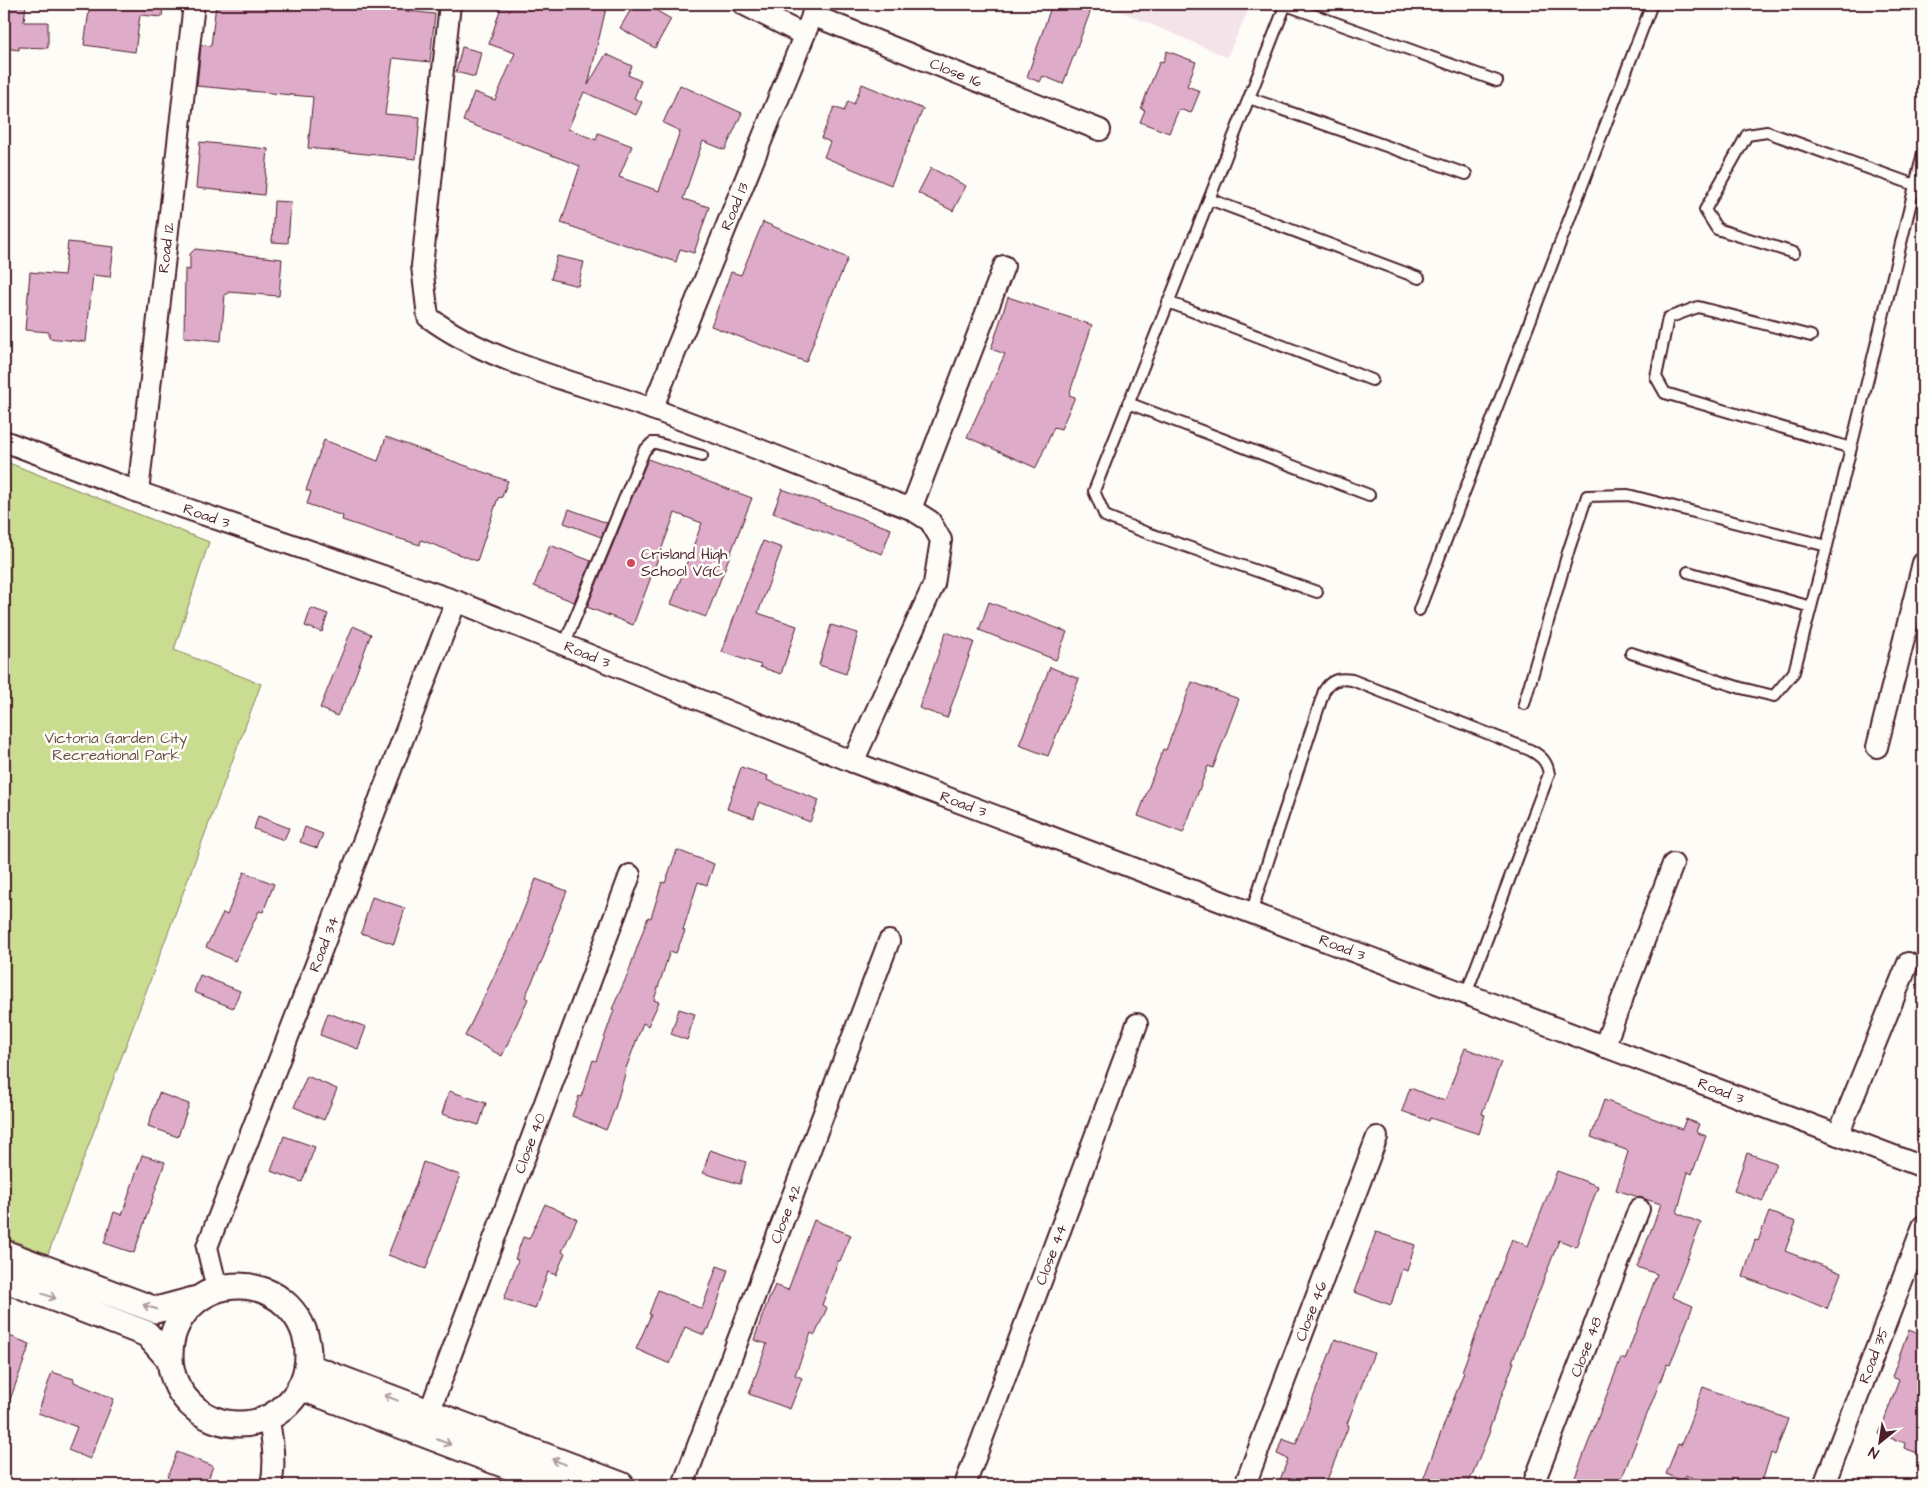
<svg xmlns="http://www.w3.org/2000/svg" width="1927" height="1489" font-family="'Architects Daughter',sans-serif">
<rect width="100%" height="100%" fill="#fdfcf7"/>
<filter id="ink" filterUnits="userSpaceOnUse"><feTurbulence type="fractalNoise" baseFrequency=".02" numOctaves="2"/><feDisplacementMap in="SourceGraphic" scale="10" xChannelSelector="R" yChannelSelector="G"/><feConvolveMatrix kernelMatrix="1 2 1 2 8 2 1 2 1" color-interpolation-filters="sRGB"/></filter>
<g filter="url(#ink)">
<path fill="#f4e4e9" d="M1104,4H1251L1227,57Z"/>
<path fill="#c9dc90" stroke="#8a7e5e" d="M4,461L209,542L174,650L261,684L48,1254L4,1237Z"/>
<path fill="#deabc8" stroke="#4a1f2b" d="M4,4H26L24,22H48V48L19,47V50L4,48Z
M90,4H163L162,17L140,15L135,52L84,45Z
M216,4H267L316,9L317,4H341L435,14L430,62L393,58L385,114L420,117L416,159L308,148L313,97L197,86L201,45L211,46Z
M502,4H607L588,85L606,54L632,66L628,75L641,81L634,98L642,102L636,115L584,92L568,129L596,140L598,133L632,146L619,177L659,191L680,131L663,123L680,85L742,113L725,150L703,141L683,199L709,207L694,253L680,249L676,262L561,223L580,166L463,121L474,92L495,100L515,53L489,44Z
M634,4H645L671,19L655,48L620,28Z
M1052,4H1075L1091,10L1063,84L1043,76L1040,82L1027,77Z
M462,47L481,52L475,77L456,72Z
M1167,51L1196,62L1187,86L1200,91L1191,113L1179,109L1169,133L1140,122L1145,110L1141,109L1148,90L1160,61L1163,62Z
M862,84L923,109L891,185L824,157L830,142L821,138L834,107L844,111L848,101L854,104Z
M200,142L268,149L264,195L196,188Z
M931,168L966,186L953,211L918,193Z
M274,201L291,202L288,243L272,242Z
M763,222L848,258L832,295H831L806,362L711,326L731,272L741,275Z
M68,242L114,247L110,277L93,275L86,342L49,338V332L25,330L30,272L64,275Z
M195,249L282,259L279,296L228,292V294H225L221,341L184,337L185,269L190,270V254Z
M557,256L584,262L578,286L551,279Z
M1008,297L1092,325L1069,395L1075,397L1061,429L1054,427L1036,468L967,437L1005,354L991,349Z
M386,437L508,481L502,497L498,498L477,561L421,540L420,545L381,533L342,520L343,516L307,504L311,492L306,490L324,440L378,461Z
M648,459L752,498L706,617L671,604L702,523L675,513L633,625L587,607Z
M782,489L891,529L882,554L773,513Z
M569,509L607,523L601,537L564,523Z
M763,541L782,548L758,613L797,626L781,674L760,667L761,665L722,652L739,603Z
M550,545L591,561L574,602L534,586Z
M989,602L1067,632L1056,660L979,630Z
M311,608L328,614L322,632L305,626Z
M831,625L858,633L846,674L819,665Z
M353,626L371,634L348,695L337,716L320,708Z
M946,632L974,642L947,718L919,708Z
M1050,667L1079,679L1048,756L1019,745Z
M1192,682L1239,699L1213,768L1208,766L1183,833L1138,816L1163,749L1166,750Z
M741,767L768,776L767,780L819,800L810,822L759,802L754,818L727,809Z
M258,816L289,828L284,840L254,829Z
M305,827L323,834L317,848L300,842Z
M677,850L714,864L707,885L698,882L683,930L685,931L676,953L670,951L654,1000L659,1002L648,1026L643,1023L625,1071H626L615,1108L606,1130L572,1116L579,1096L581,1097L593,1060L596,1061L614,1010L612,1009L627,976L648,917L651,918L662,882L665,883Z
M244,872L274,884L263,912L259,911L235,961L206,947L223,913L227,915Z
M536,879L567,891L552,928H553L544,956L525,997L528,999L502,1056L465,1036L511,941Z
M372,897L405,908L394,944L361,933Z
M200,975L240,991L233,1008L194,992Z
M679,1009L695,1014L687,1040L671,1034Z
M328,1013L366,1027L358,1049L320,1035Z
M1465,1048L1501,1062L1482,1114L1485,1115L1479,1134L1430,1118L1429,1121L1402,1111L1410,1088L1445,1101Z
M307,1076L337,1089L324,1120L294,1107Z
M449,1091L486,1103L479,1125L442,1114Z
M159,1093L189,1104L178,1137L148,1126Z
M1604,1100L1682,1129L1686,1119L1699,1124L1696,1132L1706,1136L1692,1174L1688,1172L1677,1213L1701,1223L1672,1297L1693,1306L1670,1365L1667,1364L1619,1485H1572L1621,1358L1625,1360L1657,1274L1637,1267L1661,1204L1616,1190L1628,1152L1626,1150L1591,1137Z
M284,1136L315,1147L302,1182L271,1171Z
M710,1150L746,1162L740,1184L703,1173Z
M1747,1153L1776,1163L1763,1201L1734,1191Z
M142,1155L165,1162L134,1253L104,1243L114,1212L122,1215Z
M423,1162L460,1175L426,1269L388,1255L416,1184Z
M1557,1171L1598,1186L1576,1247L1559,1240L1512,1362H1514L1489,1430L1490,1431L1468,1485H1421L1464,1372L1462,1371L1512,1239L1528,1246Z
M545,1204L577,1219L562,1252L565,1253L556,1275L548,1272L535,1309L504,1299L518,1260L515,1259L523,1237L529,1239Z
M1769,1212L1796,1222L1785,1251L1841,1273L1827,1309L1794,1295L1743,1277L1755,1240L1758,1241Z
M814,1220L851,1235L840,1261H838L822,1305L827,1308L815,1335L811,1333L795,1375L802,1378L790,1409L749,1394L767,1344L754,1340L764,1311L775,1285L788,1290Z
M1376,1232L1415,1245L1407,1271L1402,1269L1391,1305L1354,1292Z
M717,1266L728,1270L709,1329H706L704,1335L685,1327L670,1364L636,1349L651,1315L649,1314L658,1290L702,1309Z
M1909,1329L1923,1335V1455L1904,1448L1905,1443L1879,1434L1899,1380L1892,1377Z
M4,1334L30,1344L6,1411H4Z
M1335,1339L1374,1353L1347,1424L1349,1425L1325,1485H1278L1288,1459L1277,1454L1282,1439L1296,1444Z
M52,1372L74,1379V1382L114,1399L90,1459L68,1450L77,1427L38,1413Z
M1703,1387L1788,1419L1775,1455L1771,1453L1761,1485H1711L1685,1475L1683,1481L1666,1474L1678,1444L1681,1445Z
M177,1452L213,1466L206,1485H164Z"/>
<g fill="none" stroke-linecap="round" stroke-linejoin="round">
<defs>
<path id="service" d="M1286,4L1094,491L1105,516L1142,531L1317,592
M1286,5L1497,81
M1249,98L1466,174
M1209,199L1419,278
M1794,253L1717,229L1705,210L1747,135L1767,132L1915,185
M1168,302L1372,380
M1811,336L1698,307L1668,318L1656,377L1665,393L1851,448
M1128,403L1369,495
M1688,572L1811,607
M1419,610L1652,4
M564,645L644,451L652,443H656L702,456
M1631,653L1741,688L1774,696L1794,672L1827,546L1923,153
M1524,704L1569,549L1587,496L1628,495L1827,546
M1251,913L1324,691C1331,679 1340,678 1352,680L1530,750C1541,756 1547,761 1549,774L1466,994"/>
<g id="minor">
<path d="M450,4L422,266L428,317C492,364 578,382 652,409C739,440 824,476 911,509L930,521L941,540L934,584L853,762"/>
<path d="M743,4L804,35"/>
<path id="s1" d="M812,15L1100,130"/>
<path id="s2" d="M652,409L817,4"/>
<path id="s3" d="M4,441L138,492L456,601L853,762L1923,1167"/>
<path id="s4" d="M138,492L194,4"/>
<path d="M911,509L1004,266"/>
<path d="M1877,747L1923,563"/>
<path d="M1604,1047L1673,864"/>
<path d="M1838,1135L1908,963"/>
<path id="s5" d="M217,1289L207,1247L456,601"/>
<path id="s6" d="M429,1413L630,875"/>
<path d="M268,1417C273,1440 276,1463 271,1485"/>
<path id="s7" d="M683,1485L889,941"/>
<path id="s8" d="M965,1485L1137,1024"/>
<path id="s9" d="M1245,1485L1377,1137"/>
<path id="s10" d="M1533,1485L1639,1209"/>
<path id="s11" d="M1824,1485L1923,1226"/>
</g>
<path id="tertiary" d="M4,1253L156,1310L197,1299
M4,1279L147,1334L170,1360
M170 1355a69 69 0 1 1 138 0a69 69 0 1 1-138 0Z
M307,1366L621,1485
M300,1387L558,1485"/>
</defs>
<use href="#service" stroke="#4a1f2b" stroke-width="14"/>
<use href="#minor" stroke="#4a1f2b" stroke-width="24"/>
<use href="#tertiary" stroke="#4a1f2b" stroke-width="29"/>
<use href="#service" stroke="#fdfcf7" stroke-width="10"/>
<use href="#minor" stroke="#fdfcf7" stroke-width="20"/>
<use href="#tertiary" stroke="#fdfcf7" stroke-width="25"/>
</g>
<defs><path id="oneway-shaft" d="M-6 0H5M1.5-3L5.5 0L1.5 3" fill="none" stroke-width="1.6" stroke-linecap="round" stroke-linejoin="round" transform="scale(1.25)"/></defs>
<g stroke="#ac999b">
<use href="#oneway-shaft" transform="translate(49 1296) rotate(21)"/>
<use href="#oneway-shaft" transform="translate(150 1307) rotate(-163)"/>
<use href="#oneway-shaft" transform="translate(391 1398) rotate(-159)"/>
<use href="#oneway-shaft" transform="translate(444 1442) rotate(21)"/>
<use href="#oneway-shaft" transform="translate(559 1462) rotate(-159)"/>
</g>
</g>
<circle fill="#d1495b" stroke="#fdfcf7" stroke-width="2" cx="631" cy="563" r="5"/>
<g text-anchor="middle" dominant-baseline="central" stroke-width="5" stroke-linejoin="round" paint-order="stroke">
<g font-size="15" fill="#4a1f2b" stroke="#fdfcf7">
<text stroke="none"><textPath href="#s1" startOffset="155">Close 16</textPath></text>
<text stroke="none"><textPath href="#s2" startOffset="219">Road 13</textPath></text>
<text stroke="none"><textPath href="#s4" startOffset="246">Road 12</textPath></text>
<text stroke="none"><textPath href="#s3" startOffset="216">Road 3</textPath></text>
<text stroke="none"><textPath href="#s3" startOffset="621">Road 3</textPath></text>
<text stroke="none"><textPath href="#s3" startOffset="1026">Road 3</textPath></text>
<text stroke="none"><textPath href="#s5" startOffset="368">Road 34</textPath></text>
<text stroke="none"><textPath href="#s3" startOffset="1431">Road 3</textPath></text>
<text stroke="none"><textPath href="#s3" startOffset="1836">Road 3</textPath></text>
<text stroke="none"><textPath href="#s6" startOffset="288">Close 40</textPath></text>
<text stroke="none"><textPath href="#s7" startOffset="290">Close 42</textPath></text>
<text stroke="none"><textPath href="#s8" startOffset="246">Close 44</textPath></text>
<text stroke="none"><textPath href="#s9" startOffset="186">Close 46</textPath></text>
<text stroke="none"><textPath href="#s10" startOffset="148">Close 48</textPath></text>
<text stroke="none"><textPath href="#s11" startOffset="139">Road 35</textPath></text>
</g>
<g font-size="15" fill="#4a1f2b" stroke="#fdfcf7" text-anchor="start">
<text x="641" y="554">Crisland High<tspan x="641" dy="17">School VGC</tspan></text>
</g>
<g font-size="15" fill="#6a4e44" stroke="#fdfcf7">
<text x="116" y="738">Victoria Garden City<tspan x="116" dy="17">Recreational Park</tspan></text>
</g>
</g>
<rect width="1927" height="1489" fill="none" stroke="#fdfcf7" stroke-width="20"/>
<rect x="10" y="10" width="1907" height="1469" fill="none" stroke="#4a1f2b" stroke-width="2" filter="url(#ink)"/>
<g transform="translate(1880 1442) rotate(210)" stroke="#fdfcf7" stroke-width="4" paint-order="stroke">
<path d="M0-4L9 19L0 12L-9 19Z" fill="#4a1f2b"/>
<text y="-8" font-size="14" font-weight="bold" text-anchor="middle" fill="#4a1f2b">N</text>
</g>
</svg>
